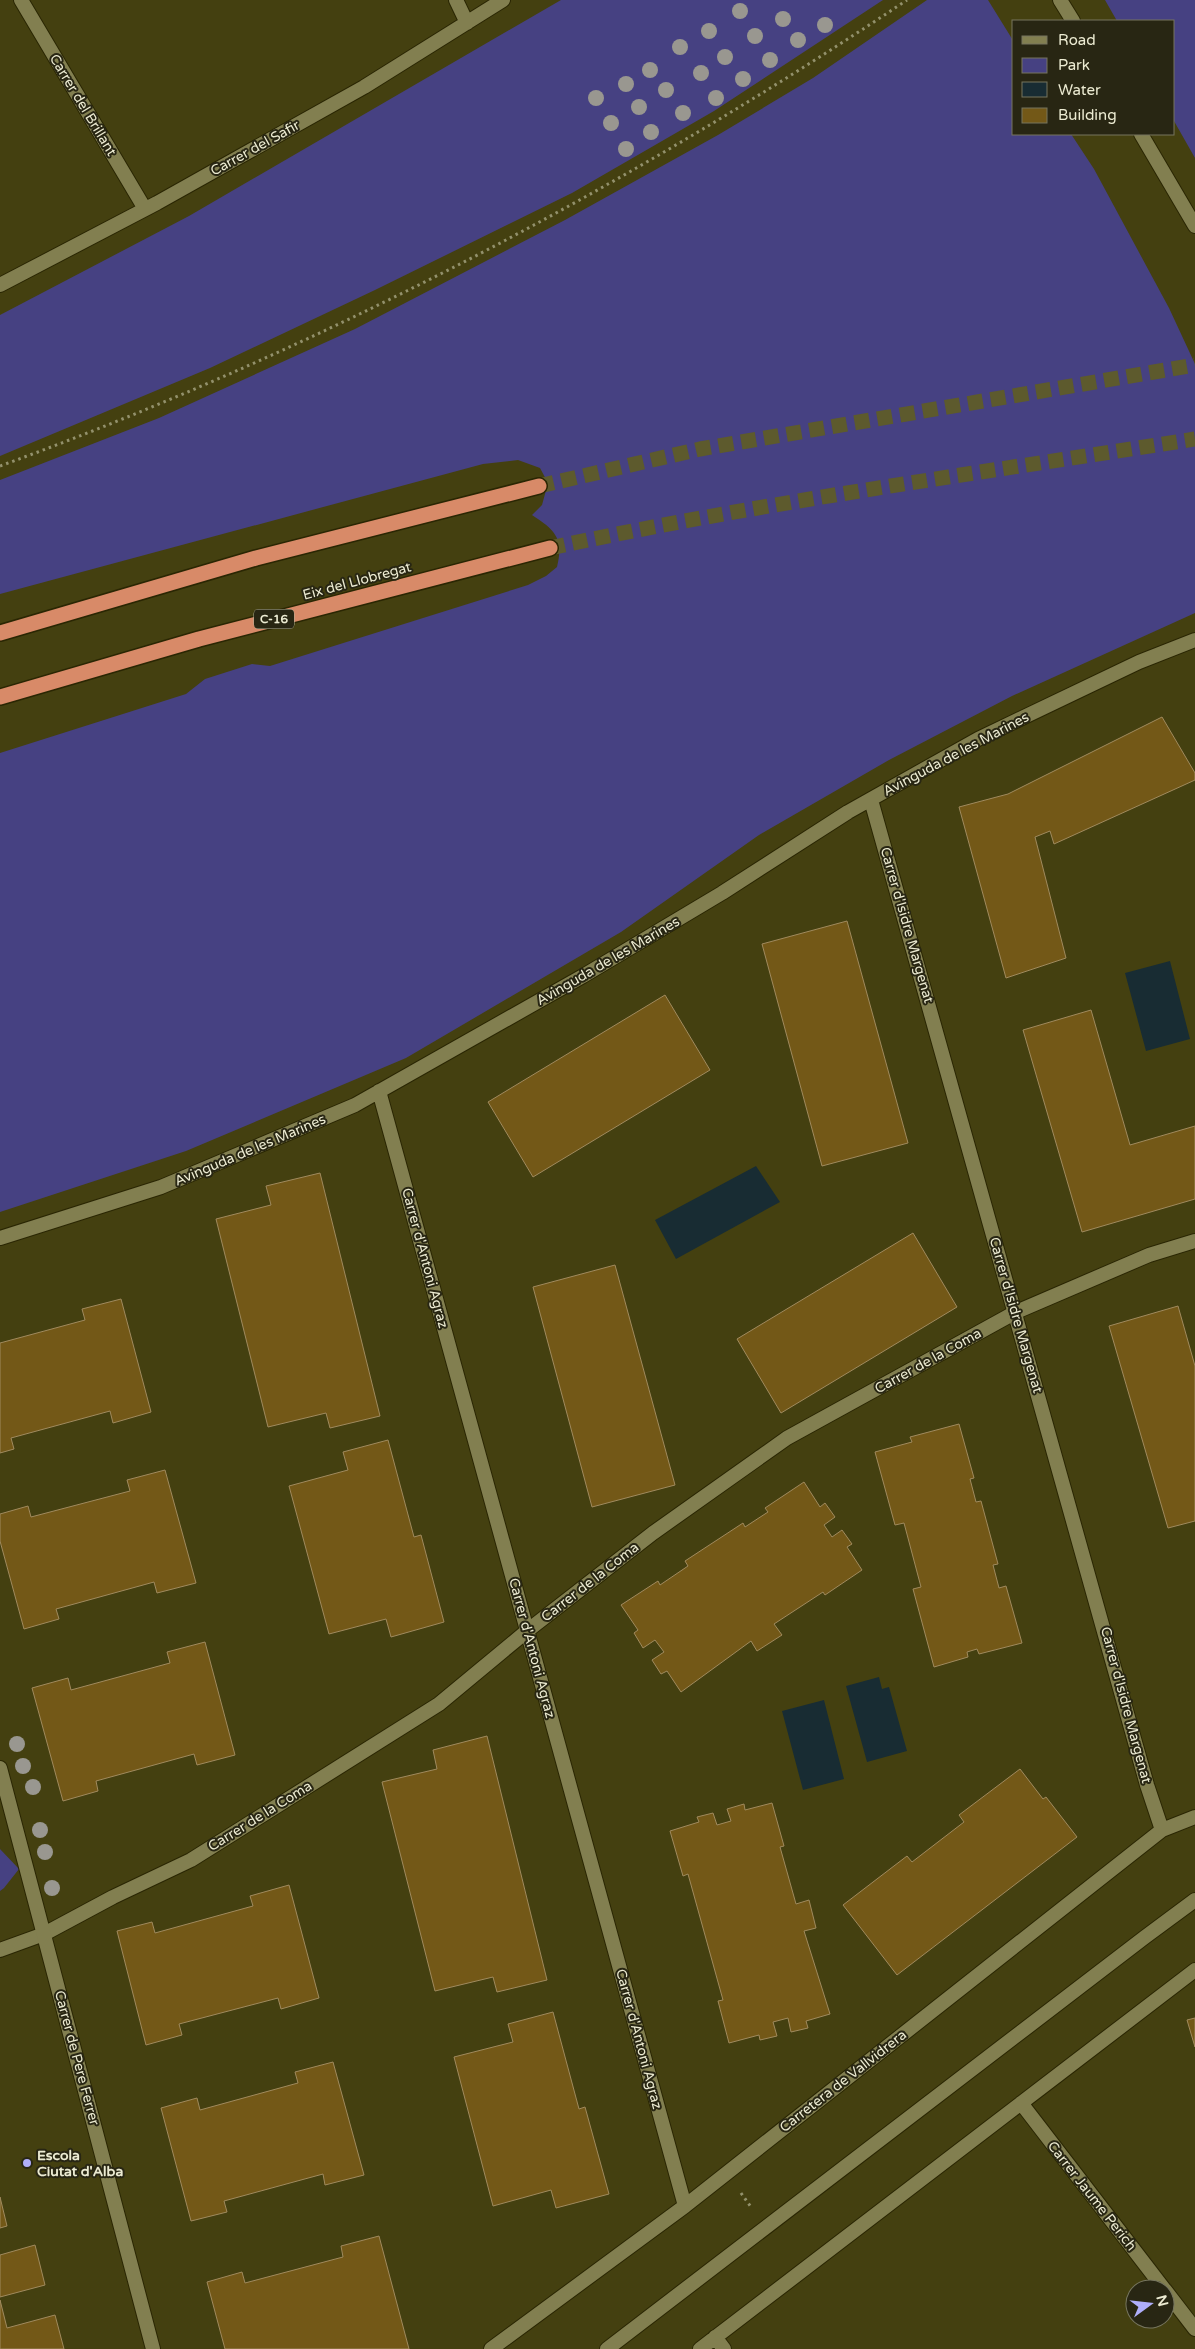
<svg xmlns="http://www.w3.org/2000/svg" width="1195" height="2349" font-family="'Varela Round',sans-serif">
<rect width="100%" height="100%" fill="#444010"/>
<path fill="#464182" d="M561,0H883L714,111L572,193L375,290L210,368L0,456V315L189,216Z
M927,0H988L1014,42V134H1071L1094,169L1169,308L1195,364V613L1012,696L889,760L759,835L621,932L406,1058L186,1151L0,1212V753L186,694L205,679L252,664L270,666L528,585L546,576L557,567C564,538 555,530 532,515L542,505L548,483L540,468L518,460L483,464L0,594V480L159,418L355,329L565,220L718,135L813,78Z
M1105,0H1195V158L1174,121V21H1117Z
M0,1849L19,1869L4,1888L0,1891Z"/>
<path fill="#182c33" d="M1170,961L1190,1039L1146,1051L1125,973Z
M756,1166L780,1202L676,1259L655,1220Z
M879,1677L882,1689L889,1687L907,1751L867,1762L846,1686Z
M824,1700L844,1779L803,1790L782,1711Z"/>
<path fill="#735817" stroke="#a08a5e" d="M1162,717L1195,773V780L1054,844L1050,831L1035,837L1066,958L1006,978L959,807L1008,794Z
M847,921L908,1143L822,1166L762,944Z
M665,995L710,1070L533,1177L488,1102Z
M1091,1010L1130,1145L1195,1126V1199L1082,1232L1023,1030Z
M320,1173L380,1416L330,1428L326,1413L268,1427L216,1219L271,1205L266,1186Z
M913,1233L957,1307L781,1413L737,1339Z
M615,1265L675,1485L592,1507L533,1287Z
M121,1299L151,1412L113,1423L110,1411L11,1438L14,1449L0,1453V1343L85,1320L82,1309Z
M1178,1306L1195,1366V1521L1168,1528L1109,1326Z
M959,1424L974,1478L970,1479L976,1502L981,1501L998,1564L993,1565L999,1588L1006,1586L1022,1643L979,1654L977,1649L967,1652L968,1657L934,1667L913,1589L921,1587L904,1523L895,1525L875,1452L912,1442L910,1437Z
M388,1440L414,1537L421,1535L444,1622L391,1637L386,1619L329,1634L289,1486L348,1470L343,1452Z
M165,1470L196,1583L157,1593L154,1582L56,1609L59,1619L24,1629L0,1541V1514L28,1506L31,1517L130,1491L127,1480Z
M804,1482L820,1507L825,1503L835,1517L824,1525L832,1537L842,1530L852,1544L847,1547L862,1570L825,1595L823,1592L774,1624L782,1635L757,1651L751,1641L681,1692L667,1671L661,1674L652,1660L664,1652L655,1640L643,1648L634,1633L638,1630L621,1605L658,1581L660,1585L688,1566L685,1561L743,1523L745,1527L768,1512L765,1508Z
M205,1642L235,1755L197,1765L194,1754L96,1781L98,1791L63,1801L32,1688L68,1678L71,1690L170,1663L167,1652Z
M487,1736L547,1980L497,1992L493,1977L435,1991L382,1782L437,1769L433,1750Z
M1020,1769L1043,1799L1046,1797L1077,1837L897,1975L843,1905L907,1856L912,1862L964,1822L959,1815Z
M772,1803L784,1846L780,1847L796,1904L809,1900L816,1928L804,1931L830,2014L806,2021L808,2028L791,2032L788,2018L773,2022L777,2036L760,2040L759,2035L729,2043L718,2001L723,2000L688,1874L683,1876L670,1831L699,1822L697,1817L713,1813L717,1825L731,1821L727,1809L744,1804L745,1810Z
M289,1885L319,1998L281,2009L278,1998L179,2024L182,2035L146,2045L117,1931L152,1922L155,1933L253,1906L250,1896Z
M553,2012L579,2109L585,2107L609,2194L556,2208L551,2190L493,2206L454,2057L513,2042L508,2024Z
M1195,2018V2047L1187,2020Z
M333,2062L364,2175L325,2185L323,2174L224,2201L227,2212L191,2221L161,2108L197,2098L200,2110L298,2083L295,2072Z
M0,2197L7,2226L0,2228Z
M379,2236L409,2349H225L207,2282L242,2272L245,2283L343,2257L341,2246Z
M35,2245L45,2285L0,2297V2255Z
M0,2300L7,2328L55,2315L64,2349H0Z"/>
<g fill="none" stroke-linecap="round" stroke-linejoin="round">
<path stroke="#5d5a2d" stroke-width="15" stroke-dasharray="15 8" stroke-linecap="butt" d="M539,486L700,449L1195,365
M550,548C763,502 980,473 1195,439"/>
<defs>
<path id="pedestrian" d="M0,1950L44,1934L113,1897L191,1860L439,1704L527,1631L653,1533L787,1438L1016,1312L1149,1255L1195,1241"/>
<path id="minor" d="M21,0L145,209
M456,0L467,23
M0,285L157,203L364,87L503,0
M871,800L1147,1785L1162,1830
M379,1091L685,2206
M0,1238L161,1187L355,1105L583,976L722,893L848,812L978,739L1139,662L1195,640
M0,1768L153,2349
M1021,2103L1164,2289
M1165,2290L1195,2329
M715,2337L724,2349
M491,2349L685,2206L1162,1830L1195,1817
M700,2349L1195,1970"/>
<path id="tertiary" d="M1060,0L1073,21
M1141,134L1195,226"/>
<path id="secondary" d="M607,2349L1145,1937L1195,1900"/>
<path id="motorway" d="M0,633L256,558L539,486
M0,697L199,639L550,548"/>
</defs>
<use href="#pedestrian" stroke="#2a2603" stroke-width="16"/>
<use href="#minor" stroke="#2a2603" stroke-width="16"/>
<use href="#tertiary" stroke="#2a2603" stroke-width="16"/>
<use href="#secondary" stroke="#2a2603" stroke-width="16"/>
<use href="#motorway" stroke="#2a2603" stroke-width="18"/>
<path stroke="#93916c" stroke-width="3" stroke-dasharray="2.5 4" stroke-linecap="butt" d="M0,466C319,350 624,189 907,0
M741,2193L751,2207"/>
<use href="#pedestrian" stroke="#827f50" stroke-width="14"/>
<use href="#minor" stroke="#827f50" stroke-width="14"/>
<use href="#tertiary" stroke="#827f50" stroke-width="14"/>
<use href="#secondary" stroke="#827f50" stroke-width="14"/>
<use href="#motorway" stroke="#d88a68" stroke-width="15"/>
</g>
<g fill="#999790">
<circle cx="740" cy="11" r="8"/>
<circle cx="783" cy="19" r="8"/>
<circle cx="825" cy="25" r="8"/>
<circle cx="709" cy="31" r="8"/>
<circle cx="755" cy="36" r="8"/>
<circle cx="798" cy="40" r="8"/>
<circle cx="680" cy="47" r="8"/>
<circle cx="725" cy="57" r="8"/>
<circle cx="770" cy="60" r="8"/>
<circle cx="650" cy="70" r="8"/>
<circle cx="701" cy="73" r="8"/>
<circle cx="743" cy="79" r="8"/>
<circle cx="626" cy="84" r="8"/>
<circle cx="666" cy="90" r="8"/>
<circle cx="596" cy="98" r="8"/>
<circle cx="716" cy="98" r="8"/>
<circle cx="639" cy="107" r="8"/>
<circle cx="683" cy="113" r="8"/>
<circle cx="611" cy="123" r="8"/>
<circle cx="651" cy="132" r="8"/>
<circle cx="626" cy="149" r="8"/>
<circle cx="17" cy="1744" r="8"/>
<circle cx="23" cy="1766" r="8"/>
<circle cx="33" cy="1787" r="8"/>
<circle cx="40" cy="1830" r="8"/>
<circle cx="45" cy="1852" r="8"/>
<circle cx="52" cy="1888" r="8"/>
</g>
<circle fill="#afaefa" stroke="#282613" stroke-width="2" cx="27" cy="2163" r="5"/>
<g text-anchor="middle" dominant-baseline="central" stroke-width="4" stroke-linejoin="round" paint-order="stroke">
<rect fill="#282613" stroke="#b1b099" stroke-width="1" x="254" y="609.5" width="40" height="19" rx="4"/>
<g font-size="12" font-weight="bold" fill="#ecebd2">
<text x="274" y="619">C-16</text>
</g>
<g font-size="14" fill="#ecebd2" stroke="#282613">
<text transform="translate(83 105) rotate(59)">Carrer del Brillant</text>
<text transform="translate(255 148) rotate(-29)">Carrer del Safir</text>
<text transform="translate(357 581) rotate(-15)">Eix del Llobregat</text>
<text transform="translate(956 754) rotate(-28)">Avinguda de les Marines</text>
<text transform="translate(907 925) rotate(74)">Carrer d'Isidre Margenat</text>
<text transform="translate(608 961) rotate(-30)">Avinguda de les Marines</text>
<text transform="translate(250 1150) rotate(-23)">Avinguda de les Marines</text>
<text transform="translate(425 1258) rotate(75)">Carrer d'Antoni Agraz</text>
<text transform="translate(1016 1315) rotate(74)">Carrer d'Isidre Margenat</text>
<text transform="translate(928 1361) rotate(-29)">Carrer de la Coma</text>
<text transform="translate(590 1582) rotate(-38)">Carrer de la Coma</text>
<text transform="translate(532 1648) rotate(75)">Carrer d'Antoni Agraz</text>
<text transform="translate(1126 1705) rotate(75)">Carrer d'Isidre Margenat</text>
<text transform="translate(260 1816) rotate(-32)">Carrer de la Coma</text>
<text transform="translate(639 2039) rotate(75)">Carrer d'Antoni Agraz</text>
<text transform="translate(77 2058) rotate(75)">Carrer de Pere Ferrer</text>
<text transform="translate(843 2081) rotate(-38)">Carretera de Vallvidrera</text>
<text transform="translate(1092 2196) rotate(52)">Carrer Jaume Perich</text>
</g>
<g font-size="14" font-weight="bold" fill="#ecebd2" stroke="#282613" text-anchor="start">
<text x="37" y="2155">Escola<tspan x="37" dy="16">Ciutat d'Alba</tspan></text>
</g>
</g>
<rect x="1012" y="20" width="162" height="115" fill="#282613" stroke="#76755f"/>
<rect x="1022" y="36" width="25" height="8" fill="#827f50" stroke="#76755f"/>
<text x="1058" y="45" font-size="15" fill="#ecebd2">Road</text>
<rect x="1022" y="58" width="25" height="15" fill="#464182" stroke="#76755f"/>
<text x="1058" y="70" font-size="15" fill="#ecebd2">Park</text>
<rect x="1022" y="82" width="25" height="15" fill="#182c33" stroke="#76755f"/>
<text x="1058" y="95" font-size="15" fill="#ecebd2">Water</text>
<rect x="1022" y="108" width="25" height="15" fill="#735817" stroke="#76755f"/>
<text x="1058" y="120" font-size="15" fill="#ecebd2">Building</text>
<g transform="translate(1150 2304) rotate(75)"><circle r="24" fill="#282613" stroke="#76755f"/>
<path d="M0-4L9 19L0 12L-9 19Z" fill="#afaefa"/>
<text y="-8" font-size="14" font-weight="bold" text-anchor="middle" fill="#ecebd2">N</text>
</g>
</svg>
